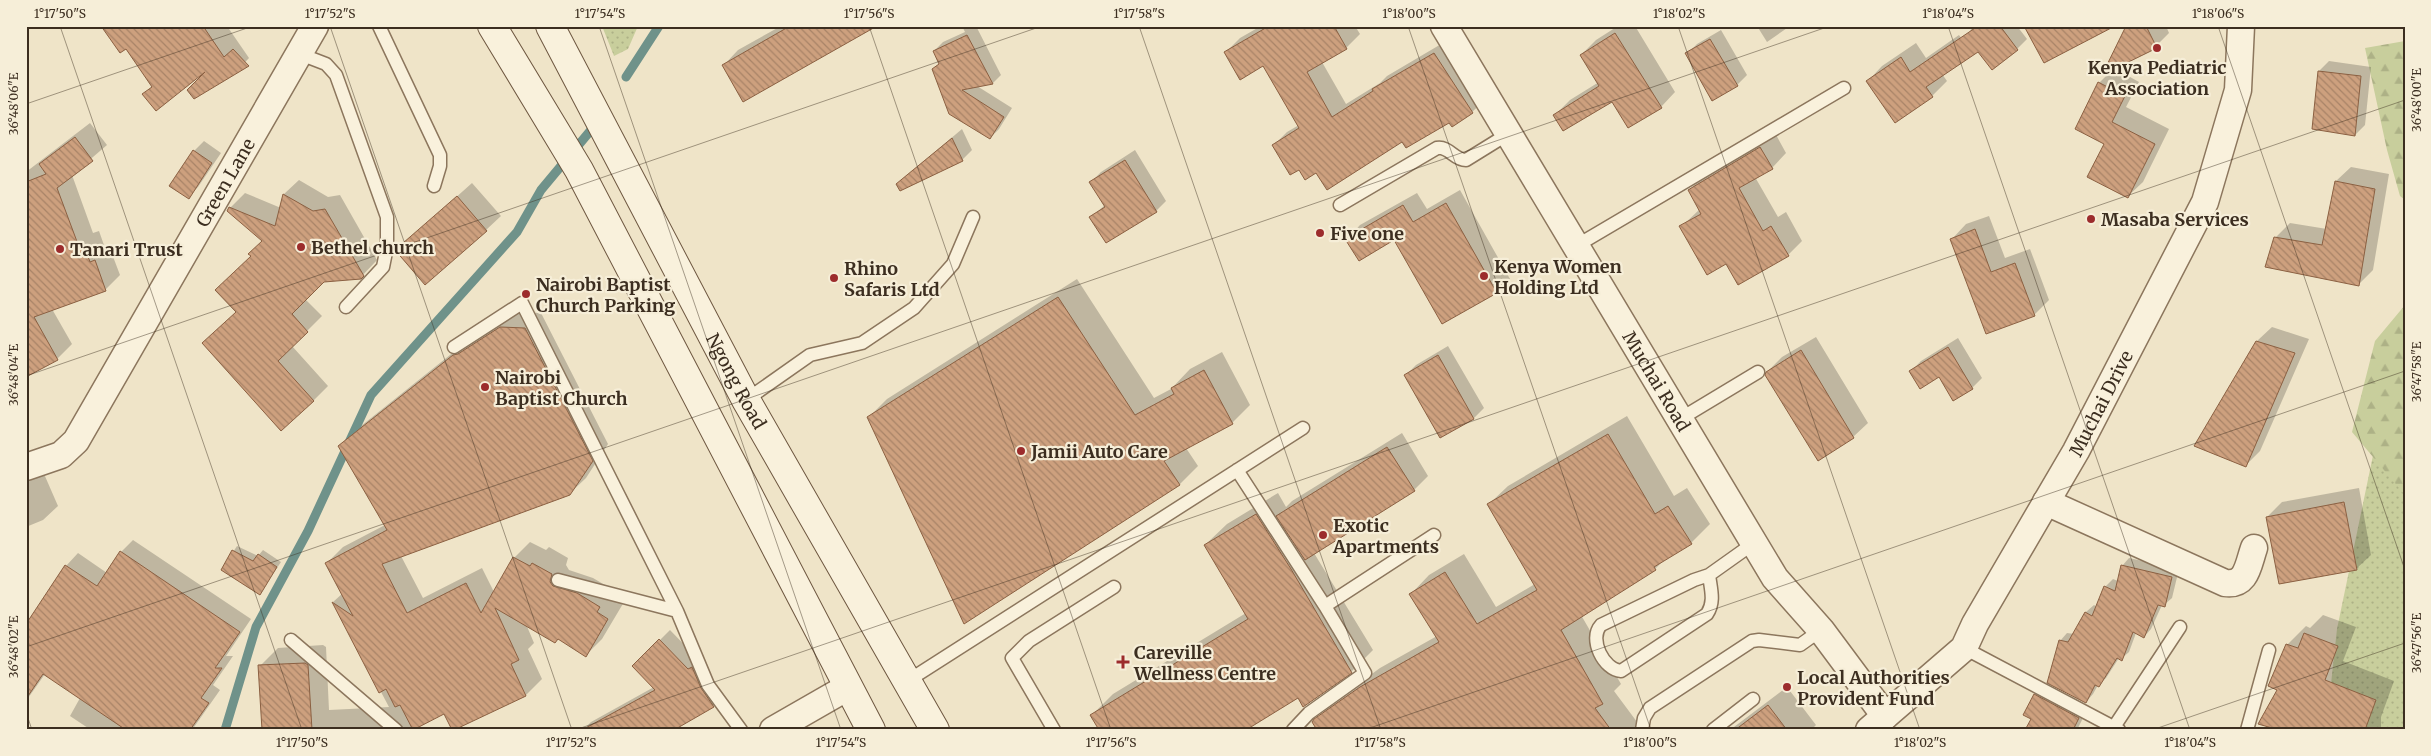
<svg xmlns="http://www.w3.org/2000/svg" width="2431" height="756" font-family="Merriweather,serif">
<defs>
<pattern id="green-dots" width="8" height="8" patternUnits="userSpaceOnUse" patternTransform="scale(1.25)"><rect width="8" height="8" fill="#c8ce9c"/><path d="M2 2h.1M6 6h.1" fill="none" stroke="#adb186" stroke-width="1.8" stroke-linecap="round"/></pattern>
<pattern id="forest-firs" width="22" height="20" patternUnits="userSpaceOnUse" patternTransform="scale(1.25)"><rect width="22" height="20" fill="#c8ce9c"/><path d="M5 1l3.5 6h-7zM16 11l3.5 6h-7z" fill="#adb186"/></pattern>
<pattern id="building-back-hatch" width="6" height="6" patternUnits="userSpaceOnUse" patternTransform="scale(1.25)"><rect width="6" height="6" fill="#cda07e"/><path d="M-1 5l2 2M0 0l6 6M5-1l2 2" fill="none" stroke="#a88367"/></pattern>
</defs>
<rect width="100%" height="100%" fill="#efe4c8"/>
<path fill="url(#green-dots)" d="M602,26H638L628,49L614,56Z
M2405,301V730H2326L2337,629Z"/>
<path fill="url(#forest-firs)" d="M2405,41V200L2400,196L2387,150L2365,48Z
M2405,305V495L2352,432L2375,341Z"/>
<path fill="#0003" d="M103,26H227L249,58L235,73L205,70L144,94L153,85L126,47Z
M781,26H875L724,65L738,50Z
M962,26H976L1001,75L993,83L977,86L1012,108L999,129L990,138L933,69L940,63L934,51L943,42L965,32Z
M1261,26H1355L1360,34L1346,48L1322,62L1346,104L1380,83L1387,76L1448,40L1486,99L1472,112L1317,171L1299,168L1273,146L1287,132L1299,125L1263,65L1226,52L1240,38Z
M1618,26H1635L1675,92L1661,107L1613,101L1555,115L1570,100L1599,82L1581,55L1596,40Z
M1757,26H1790L1767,42Z
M1972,26H2017L2027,39L2017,49L1978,50L1942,74L1947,81L1932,96L1895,121L1868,81L1882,66L1916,43L1926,58L1959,35L1966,45Z
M2128,26H2166L2169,33L2156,46Z
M1721,30L1747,75L1737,85L1687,54L1697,44Z
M2329,61L2371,67L2365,125L2355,135L2319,71Z
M2114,68L2139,82L2126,107L2169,129L2143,182L2128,196L2106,144L2099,83Z
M90,123L107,145L72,175L93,233L99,231L105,248L109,246L120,275L105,290L52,309L72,344L57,359L27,376L26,172Z
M962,129L972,150L962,160L897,184Z
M1775,133L1786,153L1772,168L1755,177L1778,217L1786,212L1802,241L1788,255L1727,262L1681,227L1700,209L1689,190L1704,175Z
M204,141L221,153L198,187L188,197L194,151Z
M1135,150L1166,201L1156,211L1091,217L1105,205L1091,182L1101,172Z
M2351,167L2389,174L2373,270L2359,284L2275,238L2290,223L2327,229L2336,181Z
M299,180L328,197L340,195L377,260L361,277L324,281L305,299L322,316L292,346L328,386L313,401L203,343L237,312L253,255L263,240L230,208L245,193L281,208L284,194Z
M472,183L501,216L486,230L397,250Z
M1460,190L1510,279L1497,292L1442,323L1394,238L1347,239L1360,225L1417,193L1427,209Z
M1989,216L2005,258L2030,249L2049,300L2034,315L1952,239L1966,224Z
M1077,279L1154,398L1171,389L1190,369L1222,352L1250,405L1232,423L1186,448L1198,466L1180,484L965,622L868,418L887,399Z
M517,312L541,313L608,444L586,478L569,494L401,556L423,598L482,568L494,592L514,558L530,542L546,550L549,547L568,558L566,565L569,570L593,578L615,591L624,602L602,639L586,655L559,638L526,624L534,643L528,649L542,679L526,695L444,712L411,730H263L260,666L278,648L323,645L326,647L329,710L389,707L333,602L343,593L327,563L343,547L385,525L340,447L356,430L470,339Z
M2272,327L2309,339L2260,451L2246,465L2257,341Z
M1816,337L1868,423L1853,437L1767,372L1782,357Z
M1958,338L1982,378L1972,388L1939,375L1911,371L1921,361Z
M1448,346L1484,408L1474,418L1406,375L1416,365Z
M1627,416L1674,496L1687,488L1710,524L1691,543L1664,560L1655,569L1581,615L1621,684L1614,691L1643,730H1318L1314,722L1332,703L1380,668L1437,636L1411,594L1429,575L1464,554L1496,607L1535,584L1489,504L1508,486Z
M1402,433L1428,476L1414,490L1314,553L1373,650L1351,672L1298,696L1092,715L1113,694L1246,613L1205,545L1227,524L1278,493L1286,507L1292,501Z
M41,467L58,506L43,520L26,527V472Z
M2359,488L2371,555L2356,569L2267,517L2282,502Z
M133,540L251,619L226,656H233L213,685L220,690L192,730H91L70,716L80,698L45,674L26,701V626L66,566L78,553L107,573L121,552Z
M237,546L258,556L263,550L281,562L260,593L222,569Z
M2129,558L2179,569L2172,598L2164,605H2162L2151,629L2144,637L2136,633L2129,652L2121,659L2119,658L2106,678L2098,685L2093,694L2086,702L2060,641L2067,633L2074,634L2086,612L2094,605L2097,607L2105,587L2113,579L2118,581L2122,566Z
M2323,615L2356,627L2343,661L2394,681L2381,717V730H2267L2278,690L2287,645L2306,626L2310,628Z
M670,630L699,660L723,696L713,706L583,730L591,722L654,687L634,666Z
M2045,685L2088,708L2077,730H2027L2033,719L2035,695Z
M1787,687L1816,725L1811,730H1730Z"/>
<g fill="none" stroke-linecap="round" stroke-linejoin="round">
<path stroke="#6f928a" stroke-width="9" d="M626,77L659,26
M225,730L256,627L308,531L371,395L517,232L541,190L596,124"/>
</g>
<path fill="url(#building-back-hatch)" stroke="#8b6042" d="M101,26H203L224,57L233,49L249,66L194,99L187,90L205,72L156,111L142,94L152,87L126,49L120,53Z
M790,26H877L743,102L722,65Z
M1269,26H1334L1347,49L1307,72L1332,117L1373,91L1372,89L1434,53L1473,113L1452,127L1449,123L1406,148L1402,142L1327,190L1316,173L1305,180L1299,170L1290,175L1272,145L1299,128L1263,66L1240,80L1224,52Z
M1978,26H2000L2018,50L1992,70L1978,52L1926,87L1933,97L1895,123L1866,81L1901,57L1910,72Z
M2024,26H2115L2044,63Z
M2126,26H2146L2157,48L2102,75Z
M1615,33L1662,108L1628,128L1612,102L1563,131L1553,115L1599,86L1580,55Z
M967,35L993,84L962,90L1004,117L990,139L949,114L932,69L939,64L933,51Z
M1710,39L1738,86L1712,101L1685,53Z
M2318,71L2361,76L2355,136L2312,129Z
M2098,82L2125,96L2112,122L2155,144L2128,198L2087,177L2104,144L2075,129Z
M75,137L93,161L57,188L79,247L84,245L90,262L95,260L106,291L34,317L58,360L26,377V182L46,174L39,164Z
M952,138L963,161L900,191L896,184Z
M1760,147L1773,169L1739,188L1763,231L1771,226L1789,256L1738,285L1726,264L1707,275L1679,226L1701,214L1688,190Z
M193,150L212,163L189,199L169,186Z
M1125,160L1157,212L1106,243L1089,217L1105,207L1089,182Z
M2335,181L2375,189L2359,286L2265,267L2274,237L2322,245Z
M283,194L313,211L325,209L364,276L361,279L324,282L292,314L308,332L278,361L314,401L281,431L202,343L236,312L215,290L251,256L248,254L262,241L227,211L229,207L275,226Z
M457,196L487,231L425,285L395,250Z
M1446,203L1497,293L1442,324L1394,240L1359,261L1345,239L1403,205L1413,222Z
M1975,229L1991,272L2015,263L2035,316L1986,334L1950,239Z
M1058,297L1135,415L1174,394L1171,388L1204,370L1233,424L1164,461L1180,485L964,624L867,417Z
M500,327L525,328L593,461L570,495L382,564L407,613L466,583L481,613L513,557L530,566L532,563L552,574L550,582L553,586L577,593L600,607L597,612L608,619L586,657L558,639L555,643L495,608L519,660L511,664L526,696L454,730H452L444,714L413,730L400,705L395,707L386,689L379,693L332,602L353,616L325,563L387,530L338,446L453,355L458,354Z
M2256,341L2295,353L2246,467L2194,446Z
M1948,347L1973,389L1953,401L1939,377L1920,389L1909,371Z
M1801,350L1854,438L1818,461L1765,375L1766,372Z
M1438,355L1474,419L1440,438L1404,375Z
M1608,434L1655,514L1668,506L1692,544L1654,567L1656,570L1561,630L1603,704L1595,708L1611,730H1317L1312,722L1314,719L1360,687L1439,642L1409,594L1445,572L1477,624L1537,590L1487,504Z
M1387,447L1415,491L1305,560L1276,516Z
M2344,502L2357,570L2279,584L2266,517Z
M1256,514L1291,569L1352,673L1303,707L1298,698L1246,730H1099L1090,715L1248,619L1204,545Z
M232,550L253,561L258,554L277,567L260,595L221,570Z
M120,551L240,632L215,668H222L201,698L209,703L190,730H126L43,674L26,699V624L65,565L97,586Z
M2121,565L2172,577L2165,607L2158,605L2144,638L2133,632L2122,661L2117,658L2099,687L2095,685L2086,703L2047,683L2059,640L2068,642L2085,612L2092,616L2104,586L2115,591Z
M2304,633L2338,646L2325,680L2376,700L2365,730H2279L2258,724L2277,690L2268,686L2286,644L2298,648Z
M659,639L688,669L692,667L701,688L714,707L674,730H582L655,690L632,666Z
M305,663L308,665L312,730H262L258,665Z
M2034,694L2079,718L2073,730H2025L2031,719L2023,715Z
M1768,705L1787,730H1735Z"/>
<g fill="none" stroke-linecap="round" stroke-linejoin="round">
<defs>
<path id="service" d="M379,26L440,155V166L434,186
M300,54L326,64L336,75L387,217V247L383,267L346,307
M1340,205L1437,148C1449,146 1454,160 1466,160L1508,134
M1576,246L1844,88
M454,347L522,303L677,611L708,685L741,730
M746,400L810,355L862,343L914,308L953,264L973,217
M1680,419L1758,372
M1237,470L1325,606L1365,673L1309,713L1293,730
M1709,575C1711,590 1715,602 1707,614L1621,671C1604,670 1588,639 1601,625L1694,580L1709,575L1754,543
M558,580L677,611
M1325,606L1434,535
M291,640L396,730
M1964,648L2119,730
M906,682L1303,428
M1054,730L1012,658L1029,641L1114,587
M1642,730L1644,718L1650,708L1752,641L1759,640L1800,645L1821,630
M1713,730L1753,699
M2112,730L2180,627
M2247,730L2269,650"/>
<g id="minor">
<path id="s1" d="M1444,26L1775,578L1821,630L1885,716"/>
<path id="s2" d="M26,467L61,455L76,441L315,26"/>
<path d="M2046,502L2225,583C2247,586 2248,565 2254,548"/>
<path d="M773,730L848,687"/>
<path id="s3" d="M1869,730L1964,648L1975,624L2076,451L2205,202L2238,90L2241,26"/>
</g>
<g id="secondary">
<path d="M492,26L579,170L871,730"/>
<path id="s4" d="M550,26L746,400L935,730"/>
</g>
</defs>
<use href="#service" stroke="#8c765d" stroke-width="15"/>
<use href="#minor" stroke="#8c765d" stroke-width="29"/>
<use href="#secondary" stroke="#6e5740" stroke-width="30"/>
<use href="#service" stroke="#f9f1dc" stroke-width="12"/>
<use href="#minor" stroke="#f9f1dc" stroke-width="26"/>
<use href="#secondary" stroke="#f9f1dc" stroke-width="28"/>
</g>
<path fill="none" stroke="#3c2e20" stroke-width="1" stroke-opacity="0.45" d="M60,26L302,730M330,26L572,730M599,26L841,730M869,26L1111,730M1139,26L1381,730M1408,26L1651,730M1678,26L1920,730M1948,26L2190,730M2218,26L2405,570M26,104L253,26M26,376L1042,26M26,647L1830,26M26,712L32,730M575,730L2405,100M1364,730L2405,371M2152,730L2405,643"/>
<g fill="#9c2c2c" stroke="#f6eed8" stroke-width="2">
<circle cx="2157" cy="48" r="5"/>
<circle cx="2091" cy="219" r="5"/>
<circle cx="1320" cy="233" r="5"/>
<circle cx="301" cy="247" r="5"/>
<circle cx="60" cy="249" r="5"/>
<circle cx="1484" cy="276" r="5"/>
<circle cx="834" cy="278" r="5"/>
<circle cx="526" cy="294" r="5"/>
<circle cx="485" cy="387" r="5"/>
<circle cx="1021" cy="451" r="5"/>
<circle cx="1323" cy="535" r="5"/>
<path d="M1120.5 654.5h5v5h5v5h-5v5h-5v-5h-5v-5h5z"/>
<circle cx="1787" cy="687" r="5"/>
</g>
<g text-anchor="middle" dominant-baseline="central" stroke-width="4.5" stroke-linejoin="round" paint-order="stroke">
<g font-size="18" font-weight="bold" fill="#3c2e20" stroke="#f6eed8" text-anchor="start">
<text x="2157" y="67" text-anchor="middle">Kenya Pediatric<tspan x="2157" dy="21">Association</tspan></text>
<text x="2101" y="219">Masaba Services</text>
<text x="1330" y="233">Five one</text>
<text x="311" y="247">Bethel church</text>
<text x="70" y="249">Tanari Trust</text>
<text x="1494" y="266">Kenya Women<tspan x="1494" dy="21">Holding Ltd</tspan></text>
<text x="844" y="268">Rhino<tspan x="844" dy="21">Safaris Ltd</tspan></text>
<text x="536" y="284">Nairobi Baptist<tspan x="536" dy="21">Church Parking</tspan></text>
<text x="495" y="377">Nairobi<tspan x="495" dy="21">Baptist Church</tspan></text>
<text x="1031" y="451">Jamii Auto Care</text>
<text x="1333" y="525">Exotic<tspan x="1333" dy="21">Apartments</tspan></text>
<text x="1134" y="652">Careville<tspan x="1134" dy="21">Wellness Centre</tspan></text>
<text x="1797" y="677">Local Authorities<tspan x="1797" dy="21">Provident Fund</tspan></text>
</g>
<g font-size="18" fill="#3c2e20" stroke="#f6eed8">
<text stroke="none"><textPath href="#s2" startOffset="356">Green Lane</textPath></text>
<text stroke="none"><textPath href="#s4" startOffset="401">Ngong Road</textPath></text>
<text stroke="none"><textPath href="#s1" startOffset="414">Muchai Road</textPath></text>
<text stroke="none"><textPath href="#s3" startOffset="406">Muchai Drive</textPath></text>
</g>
</g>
<rect width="2431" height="756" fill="none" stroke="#f6eed8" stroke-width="55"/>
<rect x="28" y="28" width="2376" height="700" fill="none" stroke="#3c2e20" stroke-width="2"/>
<g font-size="12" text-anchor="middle" fill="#3c2e20">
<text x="60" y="18">1°17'50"S</text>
<text x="330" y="18">1°17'52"S</text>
<text x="600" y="18">1°17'54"S</text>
<text x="869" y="18">1°17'56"S</text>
<text x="1139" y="18">1°17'58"S</text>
<text x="1409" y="18">1°18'00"S</text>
<text x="1679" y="18">1°18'02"S</text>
<text x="1948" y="18">1°18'04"S</text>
<text x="2218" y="18">1°18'06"S</text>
<text transform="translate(2417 100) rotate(-90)" y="4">36°48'00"E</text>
<text transform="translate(14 104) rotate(-90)" y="4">36°48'06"E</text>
<text transform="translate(2417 372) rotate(-90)" y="4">36°47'58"E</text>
<text transform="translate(14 375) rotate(-90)" y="4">36°48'04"E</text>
<text transform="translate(2417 643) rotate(-90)" y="4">36°47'56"E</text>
<text transform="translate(14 647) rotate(-90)" y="4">36°48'02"E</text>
<text x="302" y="747">1°17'50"S</text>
<text x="571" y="747">1°17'52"S</text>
<text x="841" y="747">1°17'54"S</text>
<text x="1111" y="747">1°17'56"S</text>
<text x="1380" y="747">1°17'58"S</text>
<text x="1650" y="747">1°18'00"S</text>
<text x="1920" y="747">1°18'02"S</text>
<text x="2190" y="747">1°18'04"S</text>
</g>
</svg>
